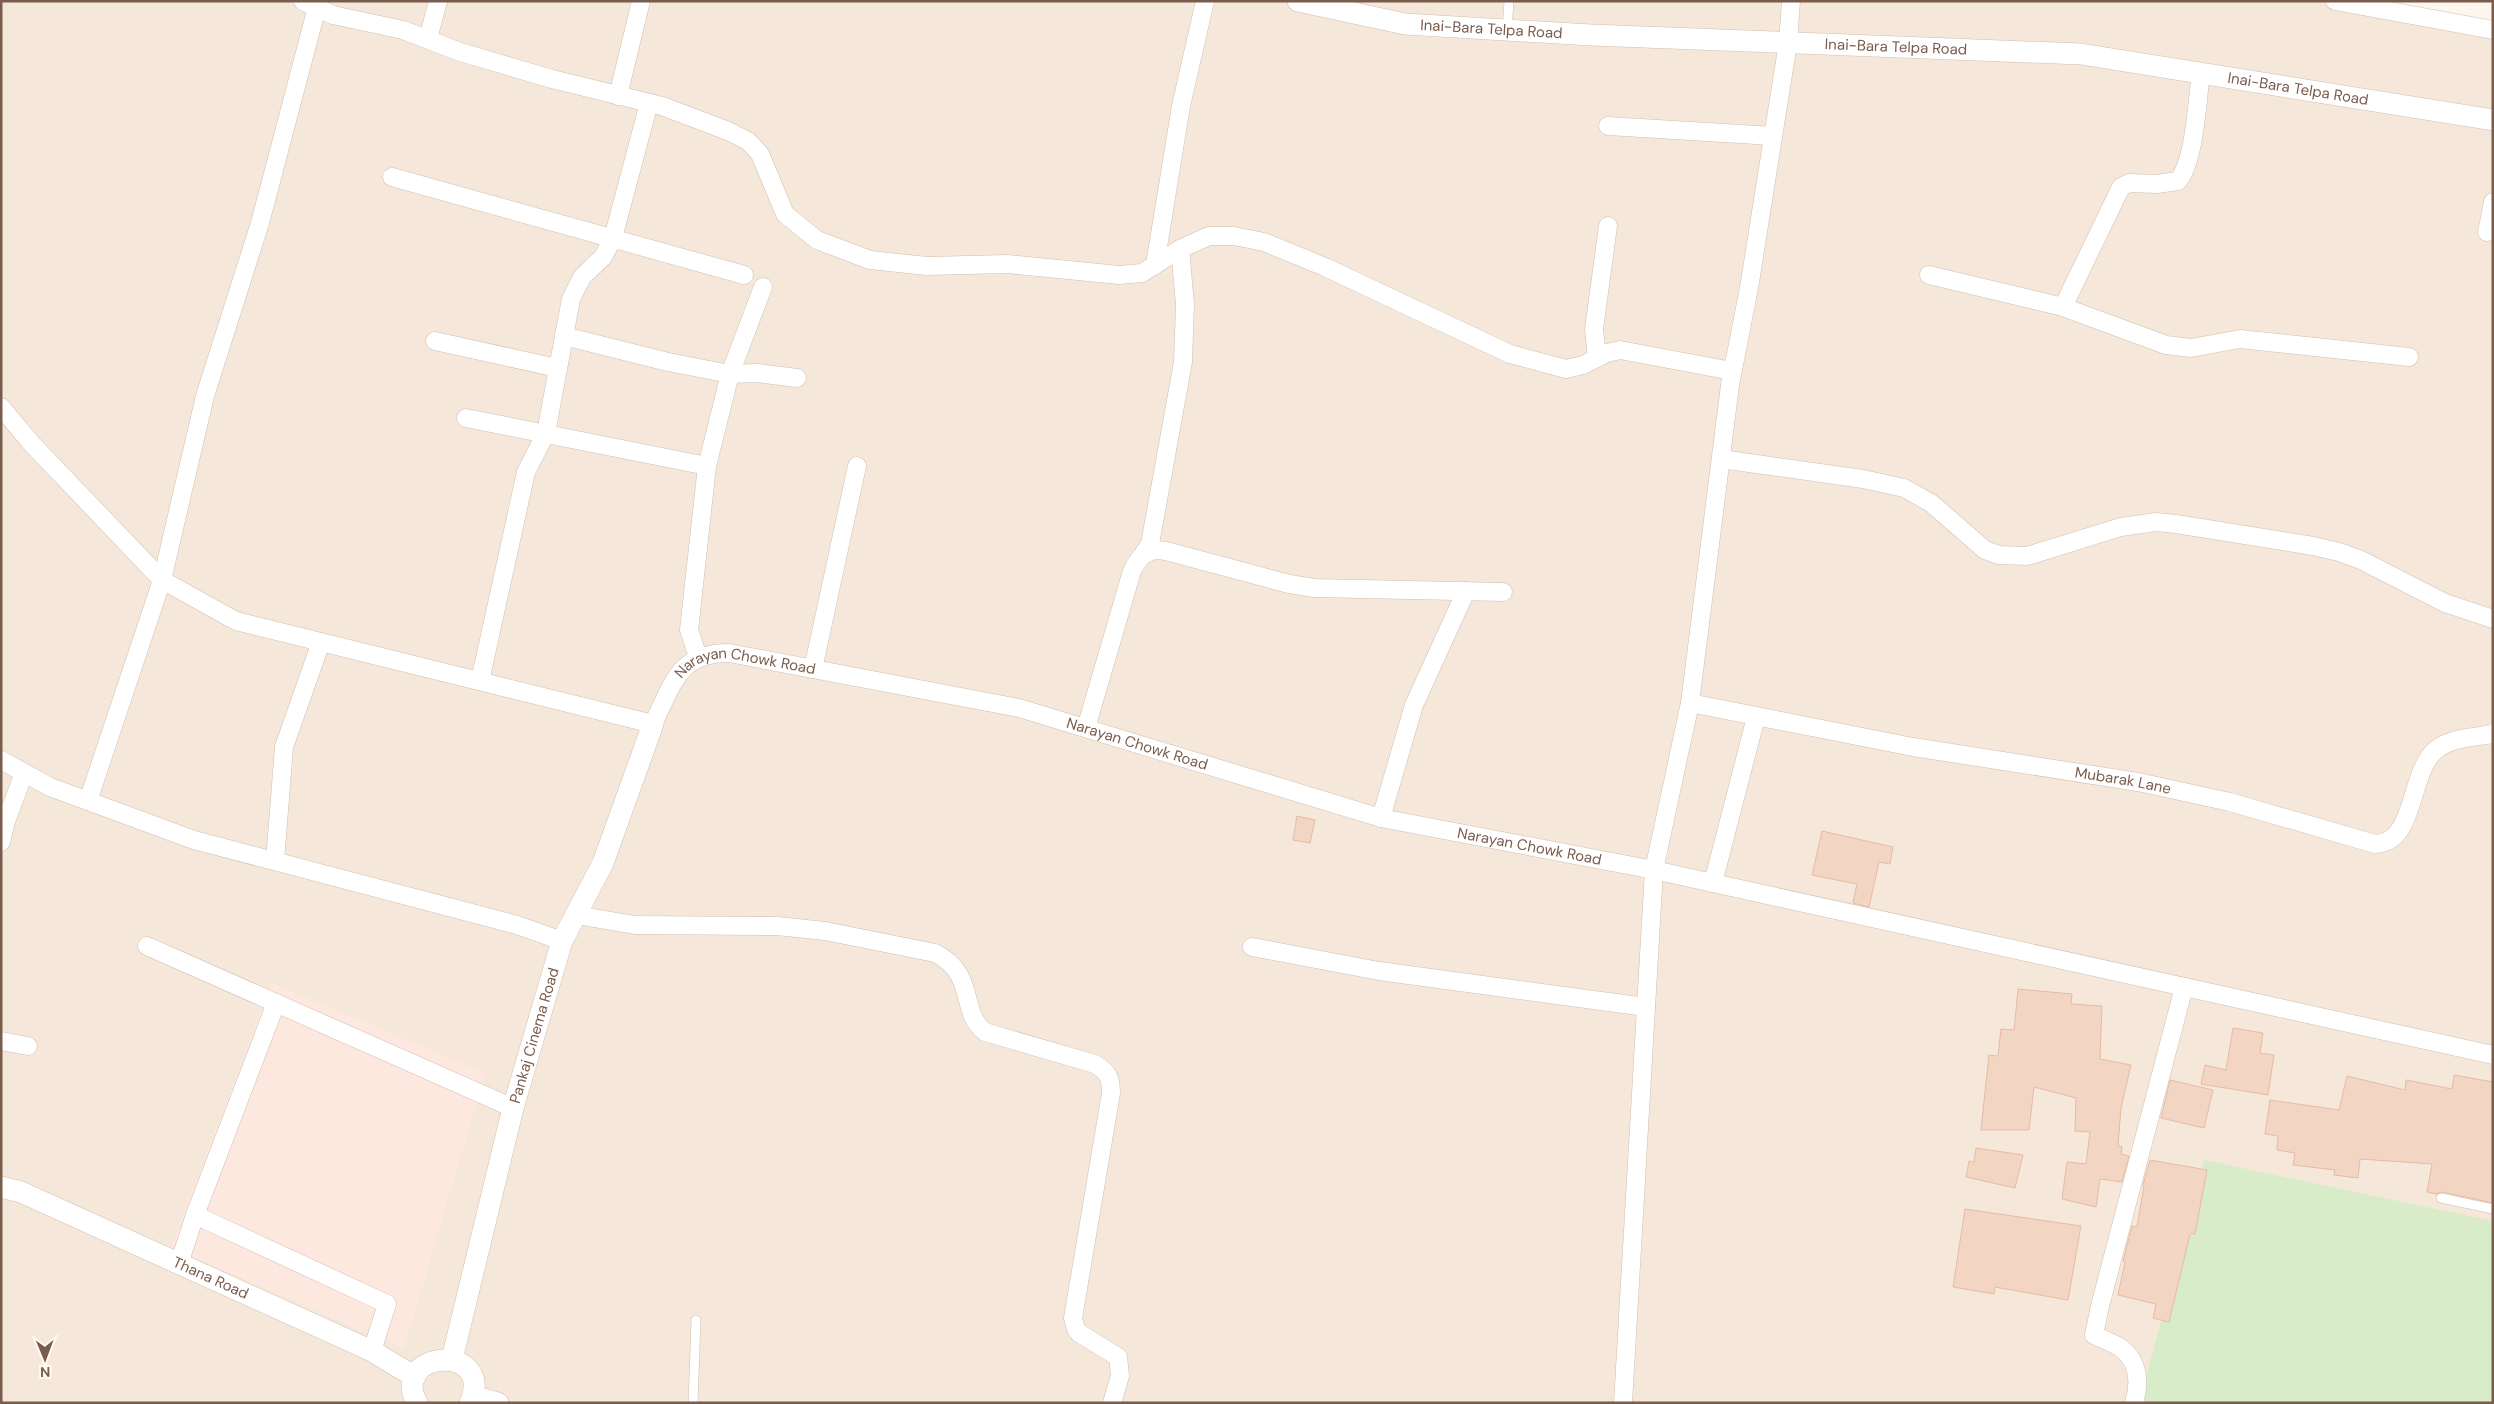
<svg xmlns="http://www.w3.org/2000/svg" width="2494" height="1404" font-family="'DM Sans',sans-serif">
<rect width="100%" height="100%" fill="#fdf6ec"/>
<path fill="#f5e8da" d="M1,1H2336L2493,22V1403H1Z"/>
<path fill="#fde8e0" d="M272,983L485,1073L404,1349L171,1247Z"/>
<path fill="#d8ecc9" d="M2204,1160L2493,1221V1403H2139Z"/>
<path fill="#f3d5c3" stroke="#e6bba3" d="M1297,816L1315,820L1310,843L1293,840Z
M1822,831L1893,847L1890,864L1879,862L1869,907L1853,903L1857,884L1812,875Z
M2018,989L2072,994L2071,1004L2102,1006L2100,1059L2131,1065L2121,1108L2118,1146L2122,1147L2121,1154L2129,1156L2122,1182L2100,1179L2096,1207L2062,1199L2067,1162L2086,1164L2090,1132L2075,1131L2076,1098L2034,1087L2029,1130H1981L1989,1055L1998,1056L2001,1029L2014,1030Z
M2233,1028L2263,1033L2260,1053L2274,1055L2268,1095L2201,1084L2205,1065L2226,1070Z
M2454,1075L2493,1082V1203L2442,1192L2436,1194L2427,1192L2432,1164L2360,1159L2358,1178L2334,1175L2335,1170L2293,1165L2295,1153L2277,1150L2278,1136L2265,1134L2270,1100L2339,1110L2347,1076L2405,1090L2406,1080L2452,1089Z
M2170,1080L2213,1090L2204,1128L2161,1118Z
M1976,1148L2023,1155L2015,1188L1966,1177L1969,1161L1974,1162Z
M2150,1160L2207,1170L2195,1234H2190L2169,1322L2153,1318L2156,1304L2118,1295L2125,1262L2123,1261L2132,1226L2137,1227L2144,1186L2143,1185Z
M1965,1209L2081,1226L2068,1300L1995,1287L1994,1294L1953,1287Z"/>
<g fill="none" stroke-linecap="round" stroke-linejoin="round">
<defs>
<path id="service" d="M1507,30L1509,1
M2441,1198L2493,1209
M693,1403L696,1320"/>
<g id="minor">
<path d="M303,1L333,15L403,30L460,52L552,79L662,106L728,131L748,141L760,154L785,214L817,240L870,260L927,266L1007,264L1119,275L1142,273L1180,249L1209,236H1234L1264,242L1325,267L1510,354L1566,369L1583,365L1607,353L1620,350L1732,371"/>
<path d="M2335,1L2493,30"/>
<path d="M428,39L438,1"/>
<path d="M618,96L641,1"/>
<path d="M1608,126L1773,136"/>
<path d="M392,177L744,275"/>
<path d="M2487,232L2493,202"/>
<path d="M1155,265L1181,106L1205,1"/>
<path d="M1929,275L2063,307L2166,345L2191,348L2240,339L2409,357"/>
<path d="M2063,307L2121,187L2129,183L2157,184L2178,181C2195,160 2197,101 2201,73"/>
<path d="M564,336L668,362L730,374L757,373L797,378"/>
<path d="M435,341L557,368"/>
<path d="M1597,358L1594,329L1608,226"/>
<path id="s1" d="M1,407L31,443L162,580L236,621L653,724C673,684 678,653 729,653L1019,708L1381,818L1654,870L2493,1055"/>
<path d="M466,418L707,466"/>
<path d="M1721,459L1863,479L1904,488L1931,503L1985,550L1999,555L2027,556L2121,527L2156,522L2176,524L2313,546L2339,552L2361,560L2445,603L2493,619"/>
<path d="M1144,553L1150,544L1183,362L1185,304L1180,249"/>
<path d="M698,657L689,630L707,466L730,374L763,287"/>
<path d="M813,669L857,466"/>
<path d="M480,681L526,472L546,433L571,299L582,277L603,257L613,238L649,103"/>
<path id="s2" d="M1690,703L1913,747L2138,782L2230,802L2375,844C2417,843 2408,771 2437,749C2451,738 2475,737 2493,734"/>
<path d="M1086,728L1132,571C1140,555 1147,548 1166,551L1289,584L1314,588L1503,592"/>
<path d="M1,760L50,787L194,840L517,925L562,941"/>
<path d="M88,801L162,580L205,396L260,223L317,7"/>
<path d="M1381,818L1414,705L1466,591"/>
<path d="M1,842L6,821L24,773"/>
<path d="M275,861L284,747L321,642"/>
<path d="M1713,883L1756,717"/>
<path d="M576,915L635,925L777,926L825,931L935,953C977,974 959,1012 985,1032L1095,1064C1108,1072 1111,1078 1111,1093L1073,1318L1076,1329L1079,1333L1118,1357L1120,1376L1112,1403"/>
<path d="M147,946L513,1108"/>
<path d="M1252,947L1379,971L1646,1007"/>
<path d="M1,1041L28,1046"/>
<path d="M195,1215L276,1003"/>
<path d="M179,1264L195,1215L387,1304L372,1351"/>
<path d="M1623,1403L1654,870L1690,703L1730,385L1749,288L1788,43L1791,1"/>
<path d="M2134,1403C2140,1384 2139,1362 2122,1349C2116,1344 2102,1339 2094,1335L2100,1306L2184,987"/>
</g>
<g id="tertiary">
<path id="s3" d="M1298,1L1405,24L1591,35L2081,54L2493,120"/>
<path id="s4" d="M1,1187L21,1192L372,1351L415,1377"/>
<path id="s5" d="M452,1359L513,1108L562,941L603,863L653,724"/>
<path d="M473,1396L498,1403"/>
<path d="M417,1403C388,1350 496,1342 470,1403"/>
</g>
</defs>
<use href="#service" stroke="#d1beb0" stroke-width="10"/>
<use href="#minor" stroke="#d1beb0" stroke-width="19"/>
<use href="#tertiary" stroke="#d1beb0" stroke-width="22"/>
<use href="#service" stroke="#fff" stroke-width="9"/>
<use href="#minor" stroke="#fff" stroke-width="18"/>
<use href="#tertiary" stroke="#fff" stroke-width="21"/>
</g>
<g text-anchor="middle" dominant-baseline="central" stroke-width="4.5" stroke-linejoin="round" paint-order="stroke">
<g font-size="15" fill="#7a5c4d" stroke="#fffaf3">
<text stroke="none"><textPath href="#s3" startOffset="196">Inai-Bara Telpa Road</textPath></text>
<text stroke="none"><textPath href="#s3" startOffset="601">Inai-Bara Telpa Road</textPath></text>
<text stroke="none"><textPath href="#s3" startOffset="1006">Inai-Bara Telpa Road</textPath></text>
<text stroke="none"><textPath href="#s1" startOffset="878">Narayan Chowk Road</textPath></text>
<text stroke="none"><textPath href="#s1" startOffset="1282">Narayan Chowk Road</textPath></text>
<text stroke="none"><textPath href="#s2" startOffset="440">Mubarak Lane</textPath></text>
<text stroke="none"><textPath href="#s1" startOffset="1688">Narayan Chowk Road</textPath></text>
<text stroke="none"><textPath href="#s5" startOffset="334">Pankaj Cinema Road</textPath></text>
<text stroke="none"><textPath href="#s4" startOffset="229">Thana Road</textPath></text>
</g>
</g>
<rect width="2494" height="1404" fill="none" stroke="#7a5c4d" stroke-width="5"/>
<g transform="translate(45 1359) rotate(179)" stroke="#fffaf3" stroke-width="4" paint-order="stroke">
<path d="M0-4L9 19L0 12L-9 19Z" fill="#7a5c4d"/>
<text y="-8" font-size="14" font-weight="bold" text-anchor="middle" fill="#7a5c4d">N</text>
</g>
</svg>
